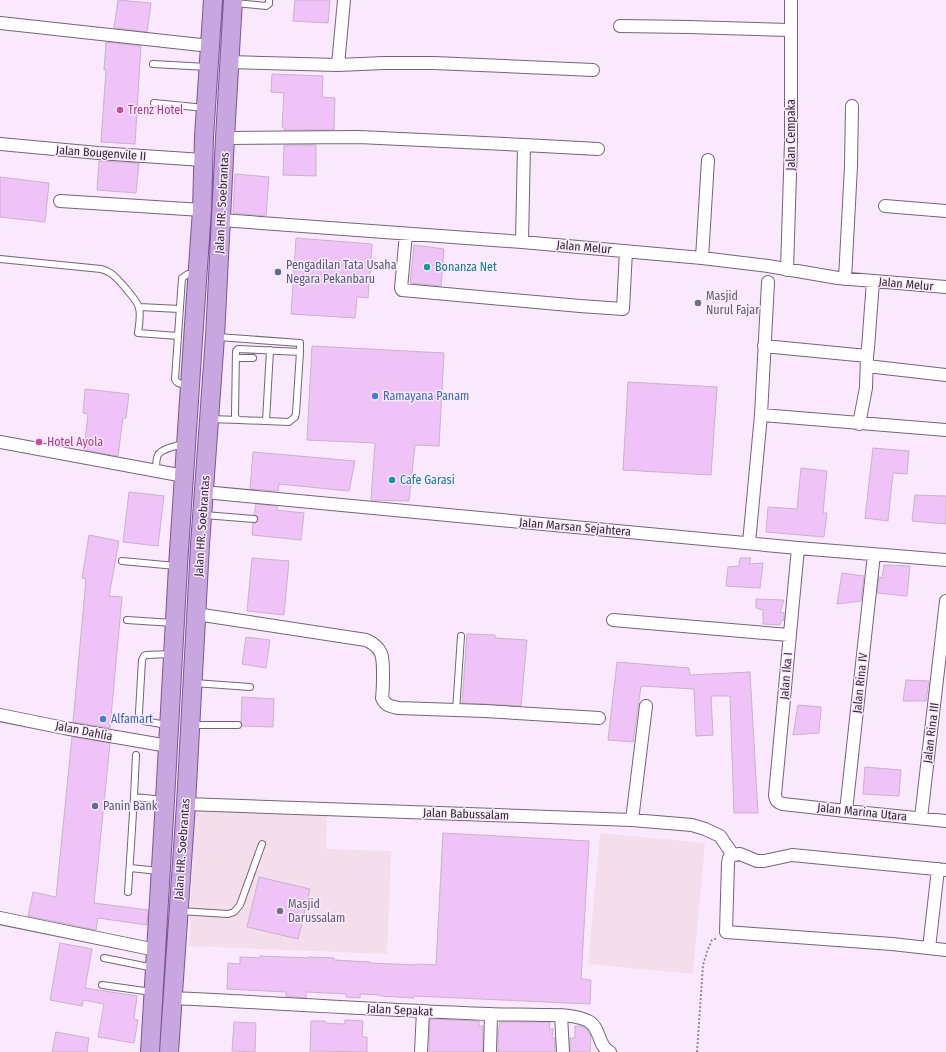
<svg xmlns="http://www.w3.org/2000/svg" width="946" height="1052" font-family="'Fira Sans Condensed',sans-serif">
<rect width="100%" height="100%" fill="#fae9fd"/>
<path fill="#f4deeb" d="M195,809L327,815L326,849L391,851L387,954L189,946Z
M600,833L705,843L693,974L588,964Z"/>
<path fill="#efc3f7" stroke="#c8b3cb" d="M118,0L151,3L147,32L114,28Z
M295,0H330L328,23L293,21Z
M106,42L141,46L135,144L101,142L106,70H104Z
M272,74L323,76L322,97L335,98L334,130H284V128L282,127L284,93L271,92Z
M284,145H316V176L283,175Z
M99,161L139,163L136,193L97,190Z
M235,174L269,177L266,216L233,213Z
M0,177L49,183L45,222L0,217Z
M296,238L372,244L368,298L357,297L355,318L291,314Z
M414,245L444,249L441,286L410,283Z
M312,346L444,353L439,446L415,445L409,501L371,500L375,443L307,440Z
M628,382L717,387L711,475L623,470Z
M85,389L129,394L126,418H123L118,456L84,450L88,414L83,413Z
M873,448L909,451L907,474L893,473L888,521L865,518Z
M253,452L355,461L349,491L279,484L278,491L250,489Z
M801,468L827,471L823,513H827L824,537L766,532L768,507L797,509Z
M129,492L164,496L158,546L123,542Z
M915,495L946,496V524L912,521Z
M256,504L277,506V510L304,513L301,540L252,535L253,523H256L258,520V517L254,515Z
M89,535L119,541L109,596L122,597L110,728L73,722L86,579L82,578Z
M252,558L289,561L284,615L247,611Z
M740,558H751L749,564L763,563L760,588L726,586L728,567L739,566Z
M884,565L910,566L907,596L877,593L879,577L882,578Z
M842,573L864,576L861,601L837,604Z
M756,599L784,600L780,612L784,613V620L781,621L780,625L763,624V610L756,608Z
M467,634L495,635V638L527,640L521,706L462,703Z
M246,637L270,640L266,668L242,664Z
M617,662L689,668L690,675L750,672L758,813H734L730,696H711L713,735L696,736L694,689L641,686L633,742L608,740Z
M906,680L929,681L926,701H903Z
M242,697L274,699L273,727L242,726L241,722Z
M798,705L821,707L819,733L793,735Z
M72,737L110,743L94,903L148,910L147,925L98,918L96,930L28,916L33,892L56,897Z
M865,767L901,770L899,796L863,794Z
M443,833L589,841L581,979L591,980L590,1004L414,996V998L380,996V995L360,994V998L346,997V994L306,992V998L286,996V992L227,989L228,963L240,964V957L260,958V956L308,958V957L334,958V960L370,962V963L417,965V964L436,965Z
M259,877L310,889L298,939L247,927Z
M60,943L92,949L85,988L137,996L134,1019L138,1020L134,1043L98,1037L104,1004L83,1000L82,1006L50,1000Z
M430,1019L479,1021V1026H483V1052H429Z
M345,1020L363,1021L362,1037H367V1052L310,1051L311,1021H325V1023L345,1024Z
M234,1022L256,1023L255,1052L232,1051Z
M500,1022H550L549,1029H553L552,1038H555V1052H498V1027H499Z
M575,1026H580L588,1030V1033H589L591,1036L590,1052H570V1038H575Z
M56,1032L89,1038L87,1052H52Z"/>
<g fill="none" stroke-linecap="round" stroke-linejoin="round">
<defs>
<path id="service" d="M235,3L266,6L269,4V0
M153,64L207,67
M154,103L205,108
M0,259L101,269C105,270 109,272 112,274C118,279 138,301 139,308C141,316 139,325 138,333L178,336
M139,307L180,309
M218,337L300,343V352L296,413L295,417L289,422L239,420L236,418L235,415L236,351L238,349L300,352
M236,358H253
M188,385C183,384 177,385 175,379L182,278L188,274H197
M210,419L239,420
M266,421L270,350
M156,471C156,466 156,459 158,455C161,449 178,445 185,444
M204,515L254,519
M122,561L176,566
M127,620L173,623
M194,683L250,687
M456,711L461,636
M167,725L144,721L139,718V712L142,660L144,656L146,655L172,654
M191,725H238
M134,797L136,755
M130,868L159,871
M128,892L134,797L164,800
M180,911L228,914L234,912L240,905L262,844
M104,958L154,968
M102,985L152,992"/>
<path id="minor" d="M0,23L210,46
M620,26L689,27L790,30
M229,62L338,65L384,63H434L593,70
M338,65L344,0
M225,138L359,137L524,145L522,242
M0,144L98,153L203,160
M524,145L598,149
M60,201L202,210
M885,206L946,211
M221,220L522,242L702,258L768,266L838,278L946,287
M406,234L401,288L402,290L580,306L623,309L626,251
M702,258L708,160
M787,270L791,142V0
M845,279L851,166L852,106
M764,346L867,356
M867,366L946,375
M761,415L946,430
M859,424L866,388L867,356L868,348L873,281
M0,442L184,476
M204,492L798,548L946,560
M749,543L761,415L768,282
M798,548L775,795C776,801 777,802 783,804L846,811L946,821
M196,614L366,640C384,648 383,658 383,675C383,683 383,690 382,698C386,706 390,706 398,708L485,711L599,718
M613,620L789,635
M0,715L64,728L168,746
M186,804L632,820L692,825L705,829L720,836L733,855
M846,811L874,554
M921,818L946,601
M632,820L646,706
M946,870L792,855L764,861H757L740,854L733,855L729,858L728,863L726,932L892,944L946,950
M0,918L156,950
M929,948L938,869
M172,998C278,1003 383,1010 489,1014C506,1015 524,1014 541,1015C556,1015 574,1014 588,1021C601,1027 597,1046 610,1052
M561,1015L563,1052
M421,1052L423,1011
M490,1052L491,1014"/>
<path id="primary" d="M150,1052L165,800L178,566L195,310L202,210L204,137L213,0
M169,1052L186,804L200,545L215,337L225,138L233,0"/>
</defs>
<use href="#service" stroke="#766379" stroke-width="8"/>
<use href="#minor" stroke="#766379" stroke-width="14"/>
<use href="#primary" stroke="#7c5596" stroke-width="20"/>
<path stroke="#958997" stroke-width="2" stroke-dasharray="2 2" stroke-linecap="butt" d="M697,1052L703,965L708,949L712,940L717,938"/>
<use href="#service" stroke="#fff" stroke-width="6"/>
<use href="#minor" stroke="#fff" stroke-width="12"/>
<use href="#primary" stroke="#c8a6e0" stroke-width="18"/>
</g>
<g fill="#d1479c" stroke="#fae9fd" stroke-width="1.5">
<circle cx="120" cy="110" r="4"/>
<circle cx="39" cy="442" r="4"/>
</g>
<g fill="#0f9aa8" stroke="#fae9fd" stroke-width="1.5">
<circle cx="427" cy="267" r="4"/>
<circle cx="392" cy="480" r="4"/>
</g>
<g fill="#5c6f8a" stroke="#fae9fd" stroke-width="1.5">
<circle cx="278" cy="272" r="4"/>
<circle cx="95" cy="806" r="4"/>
</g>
<g fill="#6b7280" stroke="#fae9fd" stroke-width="1.5">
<circle cx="698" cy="303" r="4"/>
<circle cx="280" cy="911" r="4"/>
</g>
<g fill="#3f7fe0" stroke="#fae9fd" stroke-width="1.5">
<circle cx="375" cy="396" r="4"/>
<circle cx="103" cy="719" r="4"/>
</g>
<g text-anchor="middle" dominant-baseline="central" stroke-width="3" stroke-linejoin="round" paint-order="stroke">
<g font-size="12" fill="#b23c85" stroke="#fae9fd" text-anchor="start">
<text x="128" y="110">Trenz Hotel</text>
<text x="47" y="442">Hotel Ayola</text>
</g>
<g font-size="12" fill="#332b34" stroke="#fae9fd">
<text transform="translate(791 135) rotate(-90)">Jalan Cempaka</text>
<text transform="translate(101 153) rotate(4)">Jalan Bougenvile II</text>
<text transform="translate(222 203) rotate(-87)">Jalan HR. Soebrantas</text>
<text transform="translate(584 247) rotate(5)">Jalan Melur</text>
<text transform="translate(906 284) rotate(5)">Jalan Melur</text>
<text transform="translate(202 526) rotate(-86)">Jalan HR. Soebrantas</text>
<text transform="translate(575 527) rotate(5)">Jalan Marsan Sejahtera</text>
<text transform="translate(786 676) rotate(-85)">Jalan Ika I</text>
<text transform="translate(860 683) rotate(-84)">Jalan Rina IV</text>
<text transform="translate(84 731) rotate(11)">Jalan Dahlia</text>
<text transform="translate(931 733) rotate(-83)">Jalan Rina III</text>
<text transform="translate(862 812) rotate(6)">Jalan Marina Utara</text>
<text transform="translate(466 814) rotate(2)">Jalan Babussalam</text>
<text transform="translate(182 849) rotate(-86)">Jalan HR. Soebrantas</text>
<text transform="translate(400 1010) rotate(3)">Jalan Sepakat</text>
</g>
<g font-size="12" fill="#4e5e75" stroke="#fae9fd" text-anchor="start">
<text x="286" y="265">Pengadilan Tata Usaha<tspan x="286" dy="14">Negara Pekanbaru</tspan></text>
<text x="103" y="806">Panin Bank</text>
</g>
<g font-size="12" fill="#0d838f" stroke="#fae9fd" text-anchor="start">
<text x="435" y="267">Bonanza Net</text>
<text x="400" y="480">Cafe Garasi</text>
</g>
<g font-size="12" fill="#5b616d" stroke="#fae9fd" text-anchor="start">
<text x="706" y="296">Masjid<tspan x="706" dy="14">Nurul Fajar</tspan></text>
<text x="288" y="904">Masjid<tspan x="288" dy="14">Darussalam</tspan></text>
</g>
<g font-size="12" fill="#366cbe" stroke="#fae9fd" text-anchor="start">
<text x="383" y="396">Ramayana Panam</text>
<text x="111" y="719">Alfamart</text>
</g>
</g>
</svg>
